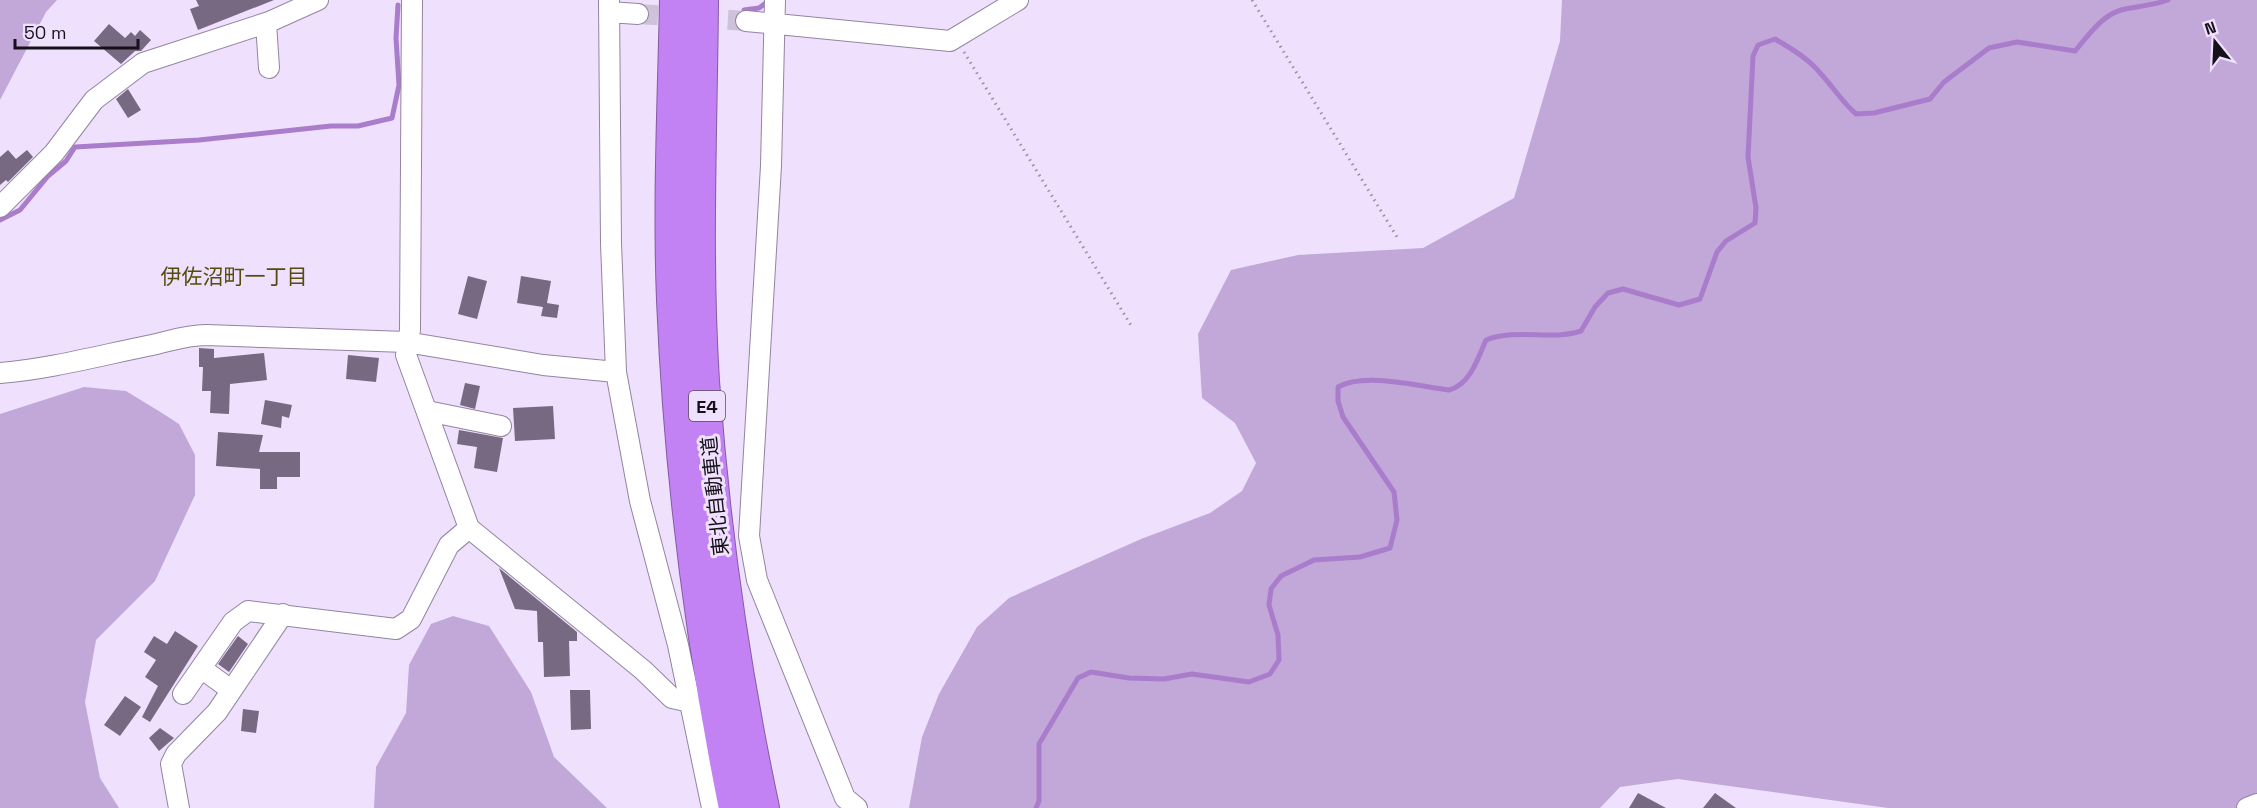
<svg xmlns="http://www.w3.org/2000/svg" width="2257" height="808" font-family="'Space Grotesk','Noto Sans JP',sans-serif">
<rect width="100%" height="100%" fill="#efe1fd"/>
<path fill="#c1a8d8" d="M0,0H57L46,12L0,100Z
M1562,0H2257V808H1888L1678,779L1620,787L1600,808H909L922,737L939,694L977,627L1009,598L1141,539L1210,513L1242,491L1256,463L1235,423L1202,398L1198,334L1231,270L1298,255L1423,248L1514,198L1560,41Z
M84,387L126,391L162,413L179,424L195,455V495L155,581L96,640L85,702L100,778L119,808H0V414Z
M453,616L489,626L531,692L554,757L607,808H374L376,767L406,713L409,665L431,624Z"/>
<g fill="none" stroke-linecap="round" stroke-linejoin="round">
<path stroke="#a97dcb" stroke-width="5" d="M744,10L759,8L770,0
M0,220L20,210L48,176L66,161L75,147L199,140L331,126H358L392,118L399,85L396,38L398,5
M1036,808L1039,801V744L1078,678L1091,672L1129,678L1164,679L1192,674L1249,682L1270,674L1279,660L1278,635L1269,605L1271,589L1281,576L1314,560L1360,557L1390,548L1397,520L1394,492L1343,417L1338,401V387C1364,372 1418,386 1449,390C1470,385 1478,358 1486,340C1518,328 1550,341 1581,331L1595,307L1608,293L1623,289L1679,305L1700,299L1717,252L1726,241L1755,223L1756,208L1748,157L1753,56L1758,45L1775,39C1792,49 1809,59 1821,74C1834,88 1842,102 1856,114L1874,113L1930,99L1944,82L1989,48L2017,42L2075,51C2088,36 2101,16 2121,10C2137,6 2152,6 2168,0"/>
</g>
<path fill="#766981" d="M196,0H274L198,30L190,9L199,6Z
M109,24L125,38L131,32L135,36L140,30L151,40L141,51H135L121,64L94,41Z
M128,89L141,110L128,118L116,99Z
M8,150L16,159L27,150L33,157L8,182L6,180L0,185V157Z
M468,276L487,281L477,319L458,314Z
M521,276L551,281L547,303L559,305L557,318L541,316L543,307L517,303Z
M199,348L214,349V358L264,353L267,380L230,384L229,414L210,413L211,391H202L203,367H199Z
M348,355L379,358L376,382L346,379Z
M465,383L480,386L475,409L460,405Z
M265,400L292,405L289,418L282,416L281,428L261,424Z
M553,406L555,439L515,441L513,408Z
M459,430L503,438L497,472L474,468L477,447L457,444Z
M218,432L263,435L259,452H300V477H277V489H260V469L216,466Z
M499,568L577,632V641H569L570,676L544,677L543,642H538L537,611L515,609Z
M175,631L198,646L150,722L142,717L158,686L145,677L156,660L144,652L154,636L167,644Z
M238,636L248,644L229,672L218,664Z
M570,690H590L591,729L571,730Z
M125,696L141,707L120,736L104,725Z
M243,709L259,711L256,733L241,731Z
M160,728L174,738L159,751L149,738Z
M1638,793L1666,808H1629Z
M1715,793L1736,808H1703Z"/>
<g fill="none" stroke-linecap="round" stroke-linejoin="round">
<path stroke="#cec2db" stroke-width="20" stroke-dasharray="20 10" stroke-linecap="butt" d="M638,14L746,21"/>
<defs>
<path id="minor" d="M412,0L410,330L406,355L469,528L643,670L672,698L690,702
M609,0L611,243L616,372L640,501L678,645L712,808
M775,0L771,166L749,536L757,580L845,798L857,808
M609,12L638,14
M746,21L950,41L1018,0
M266,23L269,68
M0,207L54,153L94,100L143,63L269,22L318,0
M0,373C49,369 98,356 147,346C168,342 184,335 206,335L406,342L543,365L616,372
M427,411L501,426
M201,668L231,690
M183,694L233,622L248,611L396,629L411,619L449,545L469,528
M179,808L171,764L176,754L217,712L283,614
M2247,808L2257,804"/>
<path id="highway" d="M675,0C673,99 668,200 672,300C679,471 700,640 734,808
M703,0C702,127 696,255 704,381C714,525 734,667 764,808"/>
</defs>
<use href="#minor" stroke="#92859f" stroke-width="22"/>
<use href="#highway" stroke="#855aa7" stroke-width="32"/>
<path stroke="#9b90a5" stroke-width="3" stroke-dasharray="1.5 4.5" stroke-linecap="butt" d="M1252,0L1397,237
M964,52L1132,327"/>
<use href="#minor" stroke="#fff" stroke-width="20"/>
<use href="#highway" stroke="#c282f3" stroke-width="30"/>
</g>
<g text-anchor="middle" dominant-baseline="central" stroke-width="6" stroke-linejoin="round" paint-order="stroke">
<rect fill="#efe1fd" stroke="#564f5d" stroke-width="1.5" x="689" y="391" width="36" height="30" rx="4.5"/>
<g font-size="18" font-weight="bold" fill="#151019">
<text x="707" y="406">E4</text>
</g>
<g font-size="20" fill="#151019" stroke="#efe1fd">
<text transform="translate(715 496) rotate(-96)">東北自動車道</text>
</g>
<g font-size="21" fill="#564b0a" stroke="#efe1fd">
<text x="234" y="276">伊佐沼町一丁目</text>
</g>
</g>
<g transform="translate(2215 42) rotate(342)" stroke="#efe1fd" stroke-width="4.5" paint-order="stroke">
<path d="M0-4.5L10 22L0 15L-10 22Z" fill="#151019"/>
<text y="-9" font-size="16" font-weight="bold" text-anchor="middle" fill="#151019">N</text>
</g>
<path d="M15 39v9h123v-9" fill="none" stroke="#151019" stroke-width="3"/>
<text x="24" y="39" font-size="18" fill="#151019" stroke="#efe1fd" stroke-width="4.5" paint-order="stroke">50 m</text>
</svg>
